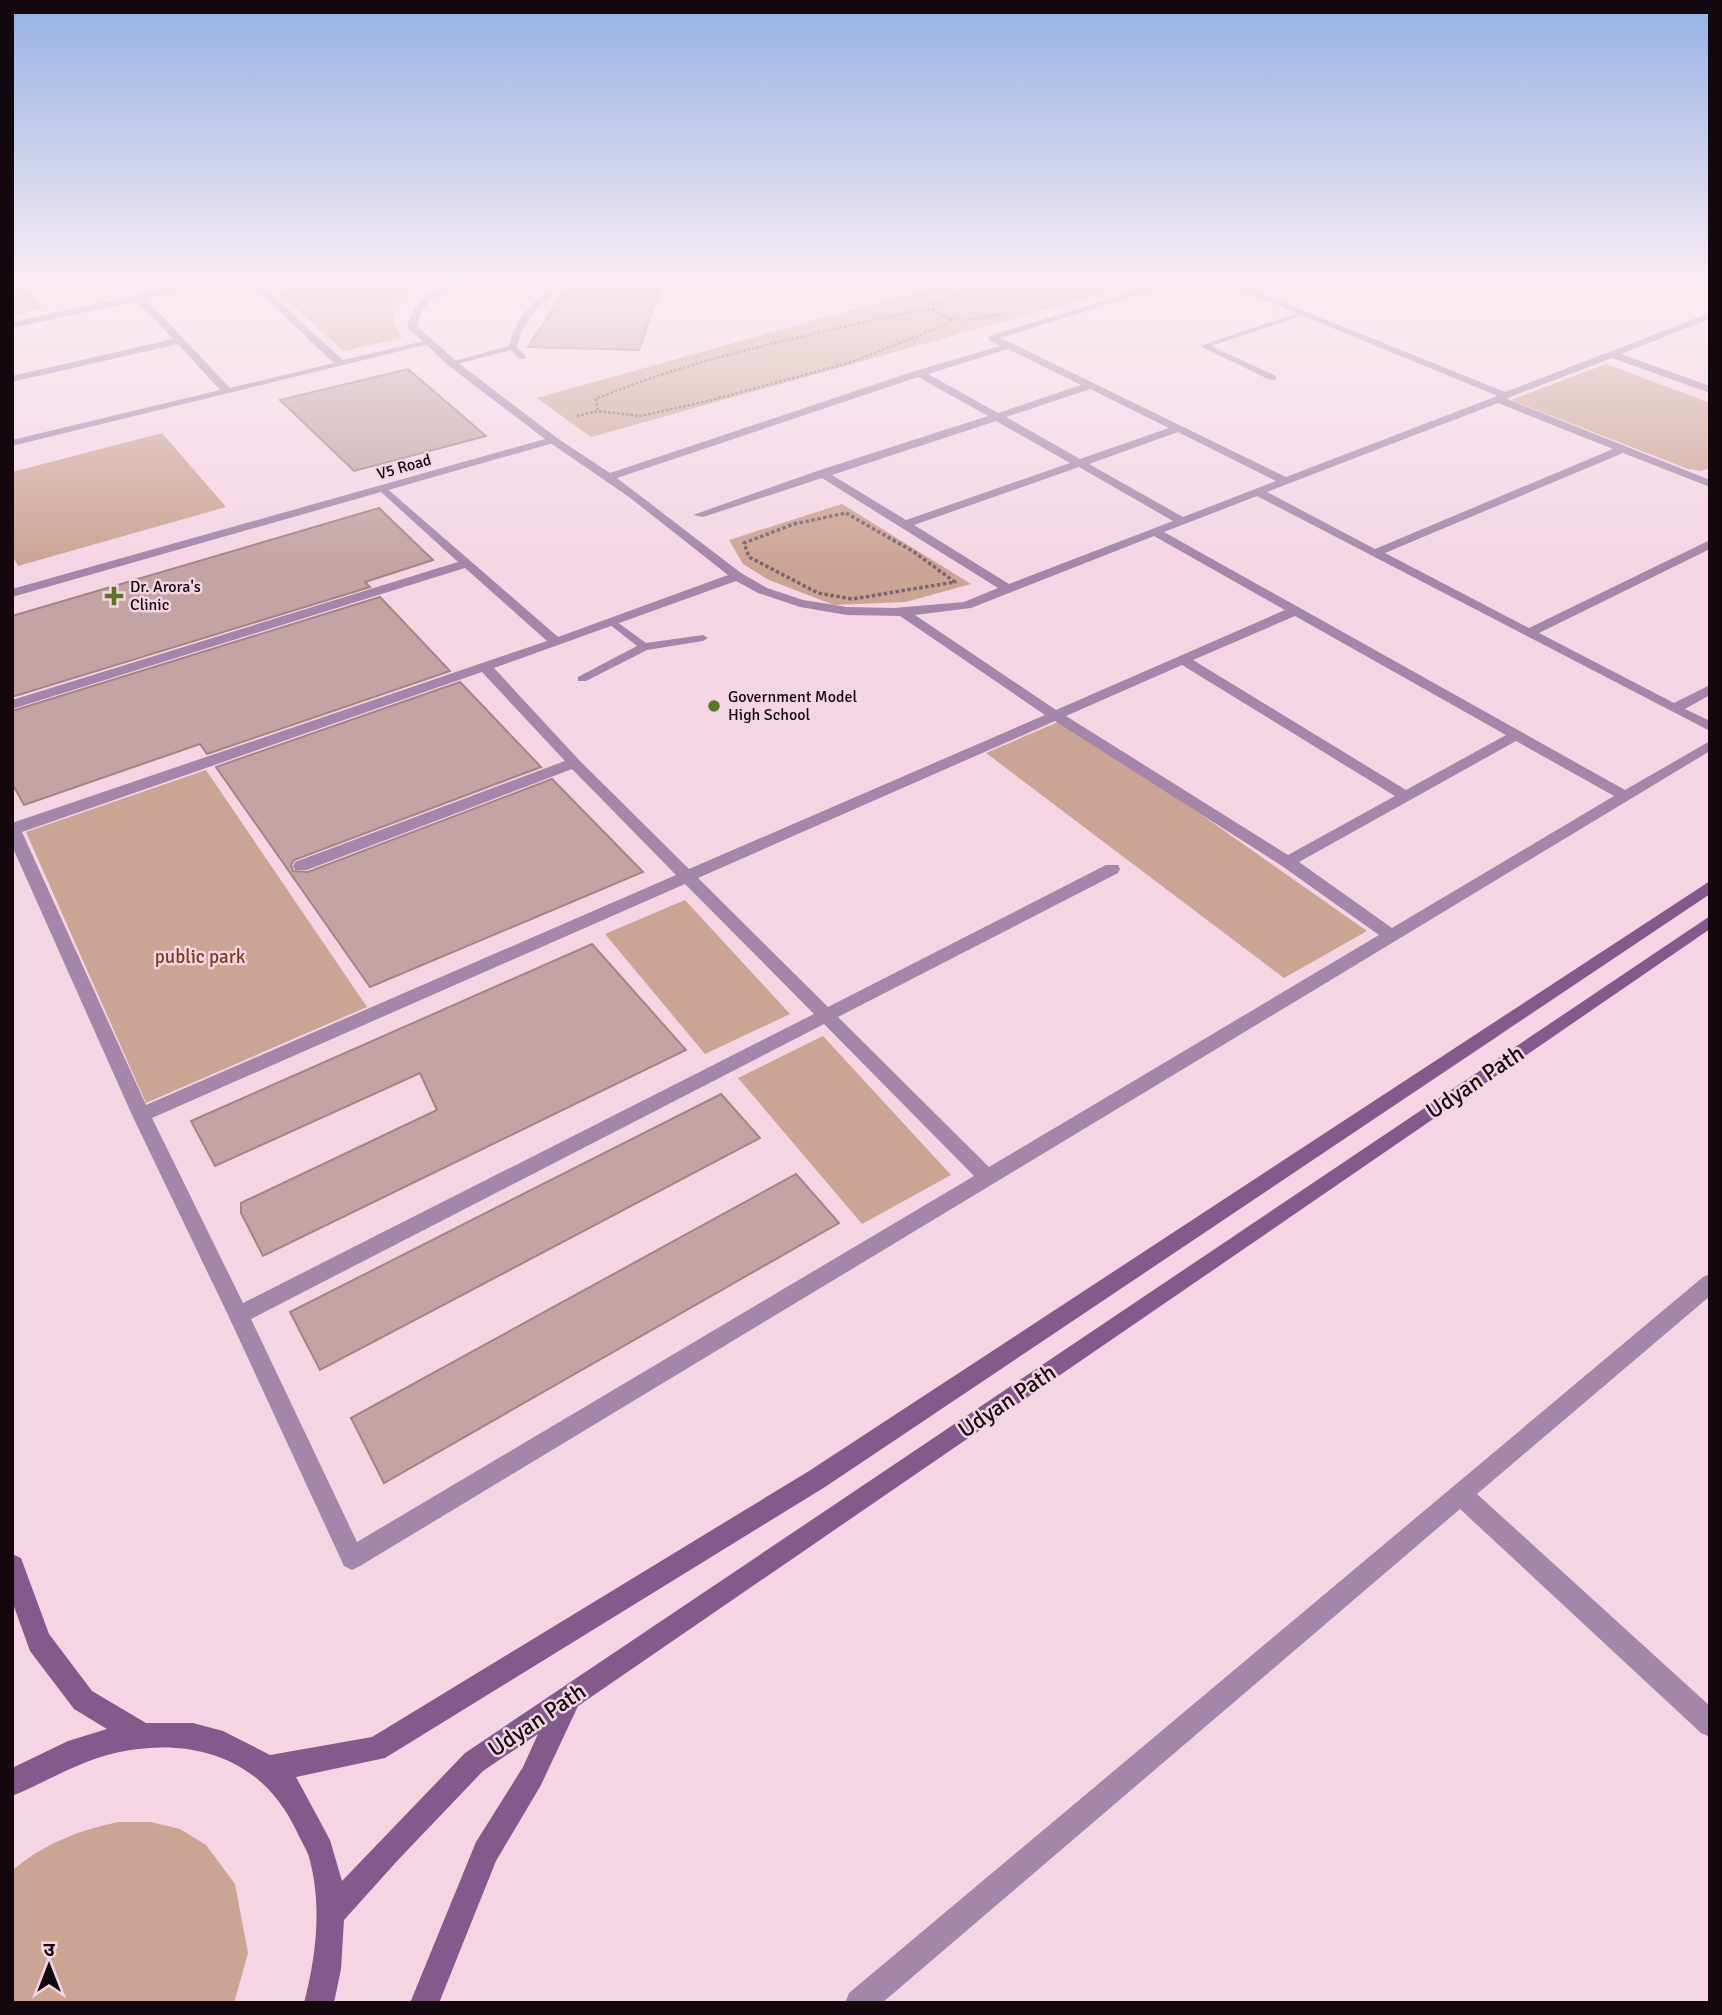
<svg xmlns="http://www.w3.org/2000/svg" width="1722" height="2015" font-family="Signika,'Noto Sans Devanagari',sans-serif">
<rect width="100%" height="100%" fill="#f5d5e4"/>
<path fill="#cca493" d="M12,282H22L43,309L12,315Z
M323,282H440L415,290L392,306L395,324L402,338L344,351L278,292Z
M951,282H1145L591,437L537,398Z
M1606,364L1710,403V468L1701,471L1688,469L1511,400Z
M162,433L226,507L18,566L12,555V472Z
M842,504L971,584L906,602L834,605L769,580L743,564L729,540Z
M1065,719L1367,931L1284,978L986,753Z
M206,770L367,1007L146,1103L26,832Z
M685,900L790,1014L705,1054L605,934Z
M823,1036L951,1175L862,1224L738,1078Z
M119,1822H151L180,1829L206,1845L235,1884L248,1953L234,2003H12V1871C41,1845 81,1829 119,1822Z"/>
<path fill="#c4a3a4" stroke="#a48485" stroke-width="2" d="M568,286L660,288L639,350L528,347Z
M408,369L486,436L354,471L280,400Z
M379,508L433,560L365,582L370,587L12,697V616Z
M380,597L450,671L207,754L200,744L24,805L12,783V711Z
M460,682L541,767L294,860L291,865L293,871L308,872L552,779L643,872L370,987L216,767Z
M592,944L686,1050L263,1256L241,1213V1203L437,1110L420,1073L215,1166L191,1121Z
M721,1094L760,1138L320,1370L290,1312Z
M796,1174L839,1223L384,1483L351,1418Z"/>
<g fill="none" stroke-linecap="round" stroke-linejoin="round">
<path stroke="#79656f" stroke-width="2.5" stroke-dasharray="2.5 2" stroke-linecap="butt" d="M16,282L33,304
M1069,294L1081,282
M923,309L933,310L951,320L945,325L852,362L708,401L640,416L598,411L596,399C701,355 813,335 923,309Z
M933,310L934,303L996,282
M950,318L966,321L1007,313
M577,416L598,411"/>
<path stroke="#79656f" stroke-width="3.5" stroke-dasharray="3.5 2.5" stroke-linecap="butt" d="M846,513L914,552L955,582L852,599L818,593L749,557L744,543L794,524Z"/>
<path fill="#a386a9" fill-rule="evenodd" d="M552,285L559,287C540,306 523,319 517,347L526,357L525,359H519L511,350L450,366V362L509,346C515,319 533,302 552,285Z
M1303,311L1310,313L1211,346L1276,376V380H1270L1200,346Z
M613,619L646,643L703,635L708,638L703,641L647,650L586,681H578V677L637,646L609,624V620Z"/>
<path fill="#a386a9" fill-rule="evenodd" d="M198,282H215L146,299L230,388L334,363L248,282H257L343,360L428,340L433,343L12,446V440L220,390L178,344L12,382V376L173,339L137,301L12,328V322Z
M885,282H896L910,290L902,292Z
M1164,282H1178L1001,338L1286,477L1505,393L1510,396L1507,399L1710,480V487L1623,453L1385,553L1529,628L1710,540V549L1539,633L1674,703L1710,685V695L1685,709L1710,721V731L1257,496L1164,532L1625,790L1710,741V751L360,1566L352,1570L344,1566L228,1315L132,1115L12,846V823L547,641L465,568L12,709V700L458,562L380,491V487L384,486L558,637L728,575L629,497L549,442V438H557L610,473L915,371L1000,346L989,340V336ZM1008,349L1081,385L998,413L928,374ZM918,377L988,416L817,471L693,515L703,517L822,478L998,588L964,602L894,608L847,607L803,600L767,588L741,573L617,478ZM1090,389L1169,428L1080,459L1006,417ZM1498,403L1613,449L1375,549L1267,492ZM996,421L1070,463L906,520L832,475ZM1178,432L1276,481L1183,517L1089,464ZM1079,467L1173,521L1009,584L914,525ZM1154,536L1285,610L1056,710L915,615L971,608ZM736,581L758,593L800,607L847,615L900,616L1045,715L689,869L579,760L494,668ZM1295,616L1506,735L1406,790L1193,660ZM1182,665L1395,796L1288,855L1066,716ZM482,672L565,761L295,862L293,866L295,870H307L572,769L676,875L146,1105L22,832ZM1055,721L1282,866L1379,935L989,1167L838,1017L1118,873L1120,869L1118,865H1106L828,1007L698,878ZM1516,741L1614,796L1392,928L1299,862ZM685,884L814,1014L243,1303L152,1118ZM824,1024L974,1176L357,1542L251,1319Z
M1710,1274V1296L1477,1494L1710,1706V1737L1701,1733L1460,1509L882,2003H845L849,1993L1703,1277Z"/>
<path fill="#a386a9" fill-rule="evenodd" d="M456,282H472C446,297 427,289 417,326L457,362L557,438V442L12,597V589L545,439L449,366L407,327C415,300 430,289 456,282Z
M1221,282H1233L1505,392L1710,313V319L1621,354L1710,386V393L1612,358L1505,399Z"/>
<path fill="#845a8d" fill-rule="evenodd" d="M1710,881V894L825,1487L385,1758L296,1777L330,1840L342,1881L465,1753L1710,916V929L578,1706L541,1785L496,1861L439,2003H410L476,1842L523,1767L538,1734L483,1771L398,1860L344,1920L341,1969L334,2003H304C316,1957 322,1907 310,1861C308,1851 301,1841 297,1832C265,1763 203,1739 130,1750C85,1757 53,1779 12,1796V1768L68,1741L107,1729L74,1709L30,1651L12,1601V1554L21,1558L49,1634L92,1691L146,1723H193L223,1731L270,1755L372,1737L809,1471Z"/>
</g>
<linearGradient id="sky" x2="0" y2="1"><stop stop-color="#94b1e5"/><stop offset="0.5" stop-color="#faecf3"/><stop offset="1" stop-color="#faecf3" stop-opacity="0"/></linearGradient>
<rect width="1722" height="564" fill="url(#sky)"/>
<g fill="#597529" stroke="#f5d5e4" stroke-width="2.5">
<path d="M110.5 585.5h7v7h7v7h-7v7h-7v-7h-7v-7h7z"/>
<circle cx="714" cy="706" r="7"/>
</g>
<g text-anchor="middle" dominant-baseline="central" stroke-width="5" stroke-linejoin="round" paint-order="stroke">
<g font-size="16" fill="#12080d" stroke="#f5d5e4">
<text transform="translate(404 467) rotate(-16)">V5 Road</text>
</g>
<g font-size="16" fill="#12080d" stroke="#f5d5e4" text-anchor="start">
<text x="130" y="587">Dr. Arora's<tspan x="130" dy="18">Clinic</tspan></text>
<text x="728" y="697">Government Model<tspan x="728" dy="18">High School</tspan></text>
</g>
<g font-size="19" fill="#7d3a1a" stroke="#f5d5e4">
<text x="200" y="957">public park</text>
</g>
<g font-size="23" fill="#12080d" stroke="#f5d5e4">
<text transform="translate(1475 1082) rotate(-34)">Udyan Path</text>
<text transform="translate(1007 1401) rotate(-34)">Udyan Path</text>
<text transform="translate(537 1720) rotate(-34)">Udyan Path</text>
</g>
</g>
<rect width="1722" height="2015" fill="none" stroke="#12080d" stroke-width="28"/>
<g transform="translate(49 1966)" stroke="#f5d5e4" stroke-width="5" paint-order="stroke">
<path d="M0-5L12 26L0 18L-12 26Z" fill="#12080d"/>
<text y="-10" font-size="19" font-weight="bold" text-anchor="middle" fill="#12080d">उ</text>
</g>
</svg>
